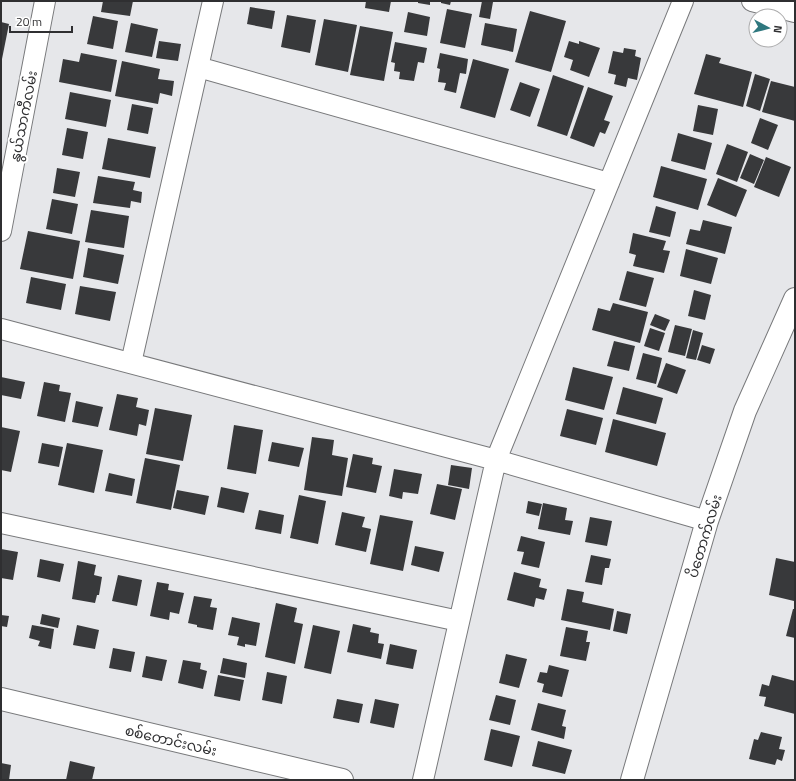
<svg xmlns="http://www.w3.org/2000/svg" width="796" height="781" font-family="'Titillium Web','Noto Sans Myanmar',sans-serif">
<rect width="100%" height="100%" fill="#e6e7ea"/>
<path fill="#38393b" d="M103,1H133L130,16L101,12Z
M366,1H391L389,12L365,8Z
M418,1H430V5L418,3Z
M441,1H451L450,5L441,3Z
M482,1L493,2L490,19L479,17Z
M250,7L275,11L272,29L247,24Z
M447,9L472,14L465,48L440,43Z
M530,11L566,21L551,72L515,62Z
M408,12L430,17L427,36L404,32Z
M287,15L316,20L310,53L281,47Z
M93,16L118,21L113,49L87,44Z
M324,19L357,25L348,72L315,65Z
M1,22L9,24L2,59H1Z
M131,23L158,29L152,57L125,52Z
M485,23L517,29L513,52L481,45Z
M360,26L393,32L384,81L350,75Z
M159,41L181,44L178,61L156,58Z
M569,41L579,44V41L600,48L589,77L570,70L573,60L564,57Z
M395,42L427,48L424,63L418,62L414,81L399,79L400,72L394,71L395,63L391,62Z
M624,48L636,50L635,56L641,58L637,80L628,78L626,87L614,84L616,75L608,73L613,51L623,53Z
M81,53L117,60L111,92L59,82L63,59L79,62Z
M440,53L468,59L466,74L460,73L456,93L444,90L446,83L438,82L440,69L437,68Z
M706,54L721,58L719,63L752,72L743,107L694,94Z
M473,59L509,69L495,118L460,108Z
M122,61L160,69L158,79L174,81L172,96L160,93L158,104L115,96Z
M755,74L770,79L760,111L746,106Z
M553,75L584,86L567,136L537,126Z
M771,81L795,87V121L762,112Z
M520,82L540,89L530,117L510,110Z
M588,87L613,96L604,120L610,122L605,134L600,132L594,147L570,138Z
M70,92L111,100L106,127L65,119Z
M132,104L153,108L148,134L127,130Z
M698,105L718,109L713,135L693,131Z
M760,118L778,125L768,150L751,143Z
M67,128L88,132L83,159L62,155Z
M678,133L712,143L705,170L671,161Z
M108,138L156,147L150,178L102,169Z
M727,144L748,152L737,182L716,174Z
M750,154L764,160L754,184L740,178Z
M766,157L791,167L779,197L754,187Z
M661,166L707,179L698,210L653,197Z
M57,168L80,172L75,197L53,193Z
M98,176L135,182L133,190L142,192L141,203L131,201L130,208L93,203Z
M718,178L747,190L736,217L707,205Z
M52,199L78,204L72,234L46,229Z
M656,206L676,212L670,237L649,232Z
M91,210L129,216L124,248L85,242Z
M703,220L732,227L725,254L686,244L690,229L700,231Z
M28,231L80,241L73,279L20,269Z
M633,233L666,241L663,250L670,251L664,273L633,266L636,255L629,253Z
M88,248L124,255L118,284L83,277Z
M686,249L718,258L711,284L680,276Z
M627,271L654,278L646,307L619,300Z
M31,277L66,284L61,310L26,303Z
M80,286L116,292L110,321L75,314Z
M694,290L711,295L705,320L688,316Z
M613,303L648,312L640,343L592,330L598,308L610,311Z
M655,314L670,320L665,331L650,325Z
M675,325L692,329L685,356L668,352Z
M650,328L665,333L659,351L644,346Z
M693,330L703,333L696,360L686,358Z
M614,341L635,346L629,371L607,366Z
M702,345L715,349L710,364L697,360Z
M643,353L662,358L656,384L636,379Z
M666,363L686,370L677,394L657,387Z
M573,367L613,377L604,410L565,400Z
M1,377L25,382L21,399L1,395Z
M44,382L60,385L59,391L71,393L65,422L37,416Z
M623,387L663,398L656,424L616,414Z
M117,394L138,398L136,407L149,410L146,426L139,424L137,436L109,430Z
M76,401L103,407L98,427L72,422Z
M155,408L192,415L183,461L146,454Z
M567,409L603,418L596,445L560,436Z
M613,419L666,433L657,466L605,452Z
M234,425L263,430L256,474L227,469Z
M1,427L20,431L11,472L1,470Z
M312,437L334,440L332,455L348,458L342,496L304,490Z
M272,442L304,448L299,467L268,461Z
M42,443L63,447L59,467L38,463Z
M67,443L103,450L94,493L58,485Z
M353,454L373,458L372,464L382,466L376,493L346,487Z
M145,458L180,465L171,510L136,503Z
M451,465L472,468L469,489L448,485Z
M394,469L422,474L418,494L403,492L402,499L389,496Z
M109,473L135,479L132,496L105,491Z
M437,484L462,489L455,520L430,514Z
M221,487L249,493L244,513L217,507Z
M177,490L209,496L205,515L173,508Z
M299,495L326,501L318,544L290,538Z
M528,501L542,504L539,516L526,513Z
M543,503L567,508L565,520L573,521L570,535L538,529Z
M259,510L284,515L281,534L255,529Z
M342,512L365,517L362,527L371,529L366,552L335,545Z
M380,515L413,521L403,571L370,564Z
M590,517L612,521L607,546L585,542Z
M521,536L545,542L539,568L521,564L524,552L517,551Z
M415,546L444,552L439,572L411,565Z
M1,549L18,552L13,580L1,578Z
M591,555L611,559L609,568H605L602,585L585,582Z
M776,558L795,562L794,601L769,595Z
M40,559L64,564L60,582L37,577Z
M78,561L96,565L94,575L102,577L99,595H97L95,603L72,599Z
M514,572L541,579L539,587L547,589L544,600L536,598L534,607L507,600Z
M118,575L142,580L137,606L112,601Z
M157,582L169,584L168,590L184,593L179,614L170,612L169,620L150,616Z
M567,589L584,592L582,602L614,609L610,630L561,620Z
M194,596L212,599L210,607L217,608L213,630L197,627V625L188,623Z
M276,603L297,608L294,622L303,624L295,664L265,657Z
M793,609H795V638L786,636Z
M617,611L631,614L627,634L613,631Z
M42,614L60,618L58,628L40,624Z
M1,615L9,616L7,627L1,626Z
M232,617L260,623L256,646L245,644V647L237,645L239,637L228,635Z
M353,624L371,628L370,632L379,634L378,643L384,644L381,659L347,652Z
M32,625L54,629L51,649L38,646L40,641L29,638Z
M77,625L99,630L95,649L73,645Z
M313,625L340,631L331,674L304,668Z
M566,627L588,631L586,642H590L586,661L560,656Z
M390,644L417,650L413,669L386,664Z
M113,648L135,652L131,672L109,668Z
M506,654L527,659L519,688L499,683Z
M146,656L167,660L162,681L142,677Z
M223,658L247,663L245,678L220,673Z
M183,660L201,663L200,669L207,671L203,689L178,683Z
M549,665L569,670L562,697L542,692L544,684L537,682L540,672L547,673Z
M267,672L287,676L282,704L262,700Z
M218,675L244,680L240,701L214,696Z
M772,675L795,681V714L764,706L766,697L759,696L762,684L769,686Z
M496,695L516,700L510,725L489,720Z
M337,699L363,704L359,723L333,718Z
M375,699L399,704L394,728L370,723Z
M538,703L566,710L562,726L566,727L564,739L531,730Z
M491,729L520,736L512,767L484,760Z
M761,732L782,737L779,749L785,750L782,761L777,759L775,765L749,759L754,739L758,740Z
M538,741L572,750L565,774L532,766Z
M70,761L95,767L92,780H66Z
M1,763L11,765L9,780H1Z"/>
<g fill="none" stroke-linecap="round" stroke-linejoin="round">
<defs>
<path id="minor" d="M752,1L795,12
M198,67L609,183
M1,231L45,1
M1,329L496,460L707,521
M131,363L213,1
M1,523L459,621
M423,780L496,460L683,1"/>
<path id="tertiary" d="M1,699L342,780
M632,780L707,521L745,411L795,299"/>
</defs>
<use href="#minor" stroke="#78797b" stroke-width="22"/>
<use href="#tertiary" stroke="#78797b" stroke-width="24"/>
<use href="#minor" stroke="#fff" stroke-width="20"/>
<use href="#tertiary" stroke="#fff" stroke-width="22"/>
</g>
<g text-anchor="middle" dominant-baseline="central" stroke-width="4" stroke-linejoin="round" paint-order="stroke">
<g font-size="14" fill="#2f2f31" stroke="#fff">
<text transform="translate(23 116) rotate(-79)">နွယ်သာကီလမ်း</text>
<text transform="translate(704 536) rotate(-73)">ပိတောက်လမ်း</text>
<text transform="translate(171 740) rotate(13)">စစ်တောင်းလမ်း</text>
</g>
</g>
<rect width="796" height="781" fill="none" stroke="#2f2f31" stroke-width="4"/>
<g transform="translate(768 28) rotate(97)"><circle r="19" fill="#ffffff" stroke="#acacad"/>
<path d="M0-3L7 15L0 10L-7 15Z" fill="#2f787f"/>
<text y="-6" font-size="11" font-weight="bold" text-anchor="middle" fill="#2f2f31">N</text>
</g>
<path d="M10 26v6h62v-6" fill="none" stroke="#2f2f31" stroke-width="2"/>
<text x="16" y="26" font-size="12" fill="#2f2f31" stroke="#ffffff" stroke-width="3" paint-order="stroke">20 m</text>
</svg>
